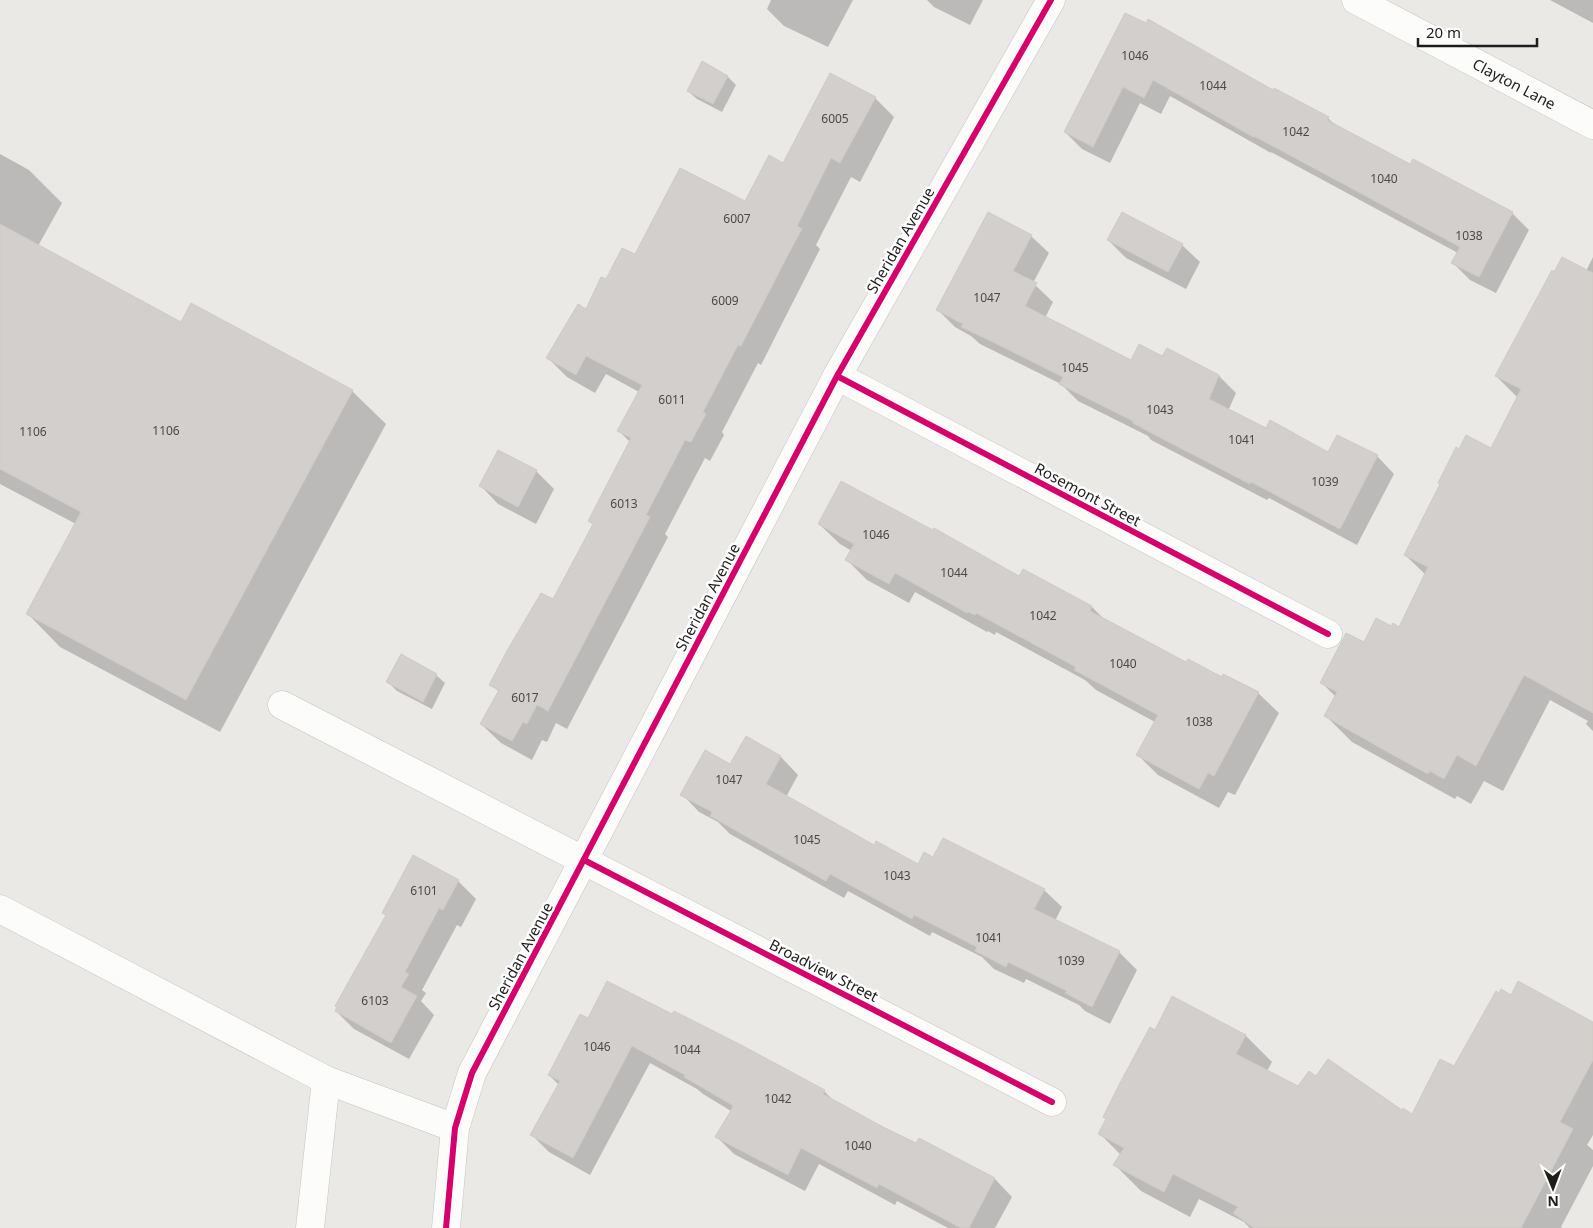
<svg xmlns="http://www.w3.org/2000/svg" width="1593" height="1228" font-family="'Noto Sans',sans-serif">
<rect width="100%" height="100%" fill="#ebe9e6"/>
<path fill="#0003" d="M771,0H853L828,47L784,26L767,9Z
M927,0H983L970,25L934,7Z
M1550,0H1593V23Z
M1125,15L1273,92L1328,118L1338,128L1410,166L1512,213L1529,230L1496,293L1470,280L1453,263L1458,253L1271,152V153L1170,96L1161,114L1140,103L1110,163L1082,149L1065,132Z
M728,77L736,85L722,112L697,99L688,91Z
M875,98L894,117L860,182L851,177L816,245L820,249L761,365L758,363L722,432L724,435L710,461L705,458L665,534L668,537L567,729L556,723L547,742L542,740L532,760L501,743L481,724L499,692L491,684L553,601L594,525L590,521L630,442L619,431L639,392L606,374L595,393L567,377L548,358L586,310L606,280L635,255L745,203L784,164Z
M0,154L29,170L62,203L38,246L181,324L191,305L352,391L386,424L220,732L60,647L27,613L76,524L0,484Z
M1031,236L1049,253L1033,283L1053,302L1045,318L1132,361L1163,358L1167,350L1219,376L1236,393L1228,411L1266,430L1329,454L1377,456L1394,474L1357,545L1269,498L1267,500L1178,454L1151,440L1148,436L1078,401L1061,384L980,344L971,336L955,327L938,310Z
M1108,240L1182,245L1200,262L1186,289L1126,258Z
M1593,257V731L1586,724L1588,721L1550,700L1503,791L1484,781L1471,804L1457,796L1455,799L1352,742L1326,716L1336,697L1321,682L1364,644L1392,628H1399L1426,575L1405,555L1492,450L1518,398L1496,376L1555,273L1586,271Z
M536,471L554,489L536,524L498,504L481,486Z
M819,524L1020,578L1024,571L1092,607L1106,621L1186,664L1222,678L1224,675L1258,693L1279,713L1235,795L1228,792L1219,808L1158,775L1138,755L1155,722L1096,690L1085,680L996,632L995,635L988,631L987,632L915,592L909,603L867,580L847,560L852,551L840,544Z
M436,675L445,683L432,709L397,691L388,682Z
M746,738L781,757L798,775L786,797L875,846L918,866L934,859L1044,890L1062,907L1055,921L1119,952L1137,970L1110,1024L1085,1011L1079,1005L1026,979L1024,983L994,969L982,957L932,932L930,936L848,891L844,898L730,834L718,822L699,812L682,794L730,766Z
M458,881L476,899L461,927L457,925L422,990L426,993L421,1001L434,1015L409,1059L354,1029L336,1011L387,916L384,913Z
M1512,996L1593,1023V1135L1587,1145L1593,1150V1166L1561,1227L1562,1228H1414Z
M1172,998L1246,1036L1272,1062L1267,1071L1394,1228H1250L1244,1222L1199,1199L1190,1217L1141,1191L1115,1165L1121,1155L1100,1134Z
M580,1016L824,1091L835,1102L917,1145L920,1140L995,1179L1012,1197L995,1228H948L897,1201L895,1205L819,1164L805,1191L734,1154L717,1137L731,1111L703,1094L697,1089L650,1063L590,1175L549,1152L532,1135L559,1085L549,1075Z"/>
<path fill="#d2cfcc" stroke="#cecbc7" d="M1125,13L1146,23L1148,19L1273,90L1274,88L1329,117L1327,120L1410,164L1413,159L1513,212L1479,277L1451,263L1460,247L1338,181L1254,136L1253,137L1153,80L1144,98L1123,87L1093,147L1064,132Z
M702,61L728,76L713,104L687,91Z
M830,73L876,97L840,163L831,158L797,226L802,229L791,249L741,346L738,345L703,412L706,414L691,442L685,440L646,515L650,517L548,711L537,705L527,724L523,722L512,741L480,724L499,690L489,685L508,649L541,593L553,599L593,524L588,521L631,438L617,431L642,385L586,356L576,375L546,358L578,304L586,309L601,277L606,279L622,248L635,254L680,168L745,201L769,155L783,163Z
M988,212L1032,235L1013,271L1037,283L1025,306L1131,360L1139,344L1162,356L1167,348L1219,375L1209,399L1266,428L1270,420L1328,452L1337,435L1378,455L1340,529L1251,482L1250,484L1159,437L1133,423V421L1059,384L1063,377L995,343L961,327L963,324L936,310Z
M1122,212L1183,244L1168,272L1107,240Z
M0,224L181,322L191,303L353,390L186,700L26,614L81,512L0,469Z
M1562,257L1593,273V713L1524,675L1476,766L1457,755L1444,779L1430,771L1428,774L1393,755L1324,716L1337,692L1320,683L1346,633L1364,642L1376,618L1391,626L1393,623L1399,627L1428,567L1404,555L1440,484L1438,483L1456,447L1459,449L1466,435L1491,448L1521,389L1495,376L1552,270L1554,272Z
M498,450L537,470L518,507L479,486Z
M841,481L933,530L934,528L1019,576L1023,569L1092,606L1090,611L1186,662L1188,659L1222,677L1223,674L1259,692L1214,776L1208,773L1199,789L1136,755L1158,715L1074,670L1076,667L976,613L975,615L968,612L967,613L895,573L889,584L845,560L854,544L818,524Z
M401,654L437,674L423,702L386,682Z
M746,736L781,756L766,784L874,845L876,841L918,864L924,852L933,857L943,838L1045,889L1034,909L1120,951L1092,1007L1065,993L1067,991L1008,962L1006,967L975,951L977,947L914,915L912,919L830,874L826,881L710,816L712,812L680,795L705,750L730,764Z
M413,855L459,880L443,910L439,908L405,972L409,974L401,987L417,996L391,1043L335,1011L337,1007L335,1006L386,915L382,913Z
M607,981L672,1014L674,1011L743,1046L825,1090L823,1094L885,1128L916,1143L919,1138L995,1178L969,1228H961L879,1184L877,1188L801,1148L788,1175L715,1137L733,1107L732,1105L684,1077L685,1075L632,1046L573,1158L530,1135L560,1081L548,1075L580,1014L588,1018Z
M1518,981L1593,1022V1060L1560,1122L1573,1129L1521,1228H1254L1233,1213L1238,1207L1173,1174L1164,1192L1113,1165L1124,1148L1098,1134L1106,1119L1103,1117L1120,1083L1150,1027L1155,1030L1172,996L1246,1035L1236,1054L1298,1086L1309,1071L1316,1076L1328,1059L1402,1110L1403,1108L1412,1114L1440,1059L1454,1066L1496,991L1499,993L1501,989L1511,995Z"/>
<g fill="none" stroke-linecap="round" stroke-linejoin="round">
<defs>
<g id="minor">
<path id="s1" d="M1356,0L1593,125"/>
<path d="M837,376L1328,634"/>
<path d="M282,705L1052,1102"/>
<path d="M0,909L326,1080L455,1128"/>
<path d="M310,1228L326,1080"/>
<path d="M446,1228L455,1128L472,1073L837,376L1051,0"/>
</g>
</defs>
<use href="#minor" stroke="#c4c3c2" stroke-width="29"/>
<use href="#minor" stroke="#fcfcfb" stroke-width="28"/>
<defs>
<path id="cycleway" d="M837,376L1328,634
M584,860L1052,1102
M446,1228L455,1128L472,1073L837,376L1051,0"/>
</defs>
<use href="#cycleway" stroke="#fff" stroke-width="9"/>
<use href="#cycleway" stroke="#d6006c" stroke-width="6"/>
</g>
<g text-anchor="middle" dominant-baseline="central" stroke-width="5" stroke-linejoin="round" paint-order="stroke">
<g font-size="12" fill="#4a4a49">
<text x="1135" y="55">1046</text>
<text x="1213" y="85">1044</text>
<text x="835" y="118">6005</text>
<text x="1296" y="131">1042</text>
<text x="1384" y="178">1040</text>
<text x="737" y="218">6007</text>
<text x="1469" y="235">1038</text>
<text x="987" y="297">1047</text>
<text x="725" y="300">6009</text>
<text x="1075" y="367">1045</text>
<text x="672" y="399">6011</text>
<text x="1160" y="409">1043</text>
<text x="166" y="430">1106</text>
<text x="33" y="431">1106</text>
<text x="1242" y="439">1041</text>
<text x="1325" y="481">1039</text>
<text x="624" y="503">6013</text>
<text x="876" y="534">1046</text>
<text x="954" y="572">1044</text>
<text x="1043" y="615">1042</text>
<text x="1123" y="663">1040</text>
<text x="525" y="697">6017</text>
<text x="1199" y="721">1038</text>
<text x="729" y="779">1047</text>
<text x="807" y="839">1045</text>
<text x="897" y="875">1043</text>
<text x="424" y="890">6101</text>
<text x="989" y="937">1041</text>
<text x="1071" y="960">1039</text>
<text x="375" y="1000">6103</text>
<text x="597" y="1046">1046</text>
<text x="687" y="1049">1044</text>
<text x="778" y="1098">1042</text>
<text x="858" y="1145">1040</text>
</g>
<g font-size="15" fill="#1d1d1d" stroke="#fff">
<text stroke="none"><textPath href="#s1" startOffset="179">Clayton Lane</textPath></text>
<text transform="translate(900 240) rotate(-60)">Sheridan Avenue</text>
<text transform="translate(1088 494) rotate(28)">Rosemont Street</text>
<text transform="translate(707 597) rotate(-62)">Sheridan Avenue</text>
<text transform="translate(520 956) rotate(-62)">Sheridan Avenue</text>
<text transform="translate(824 970) rotate(27)">Broadview Street</text>
</g>
</g>
<g transform="translate(1553 1188) rotate(179)" stroke="#ffffff" stroke-width="4" paint-order="stroke">
<path d="M0-4L9 19L0 12L-9 19Z" fill="#1d1d1d"/>
<text y="-8" font-size="14" font-weight="bold" text-anchor="middle" fill="#1d1d1d">N</text>
</g>
<path d="M1418 38v8h119v-8" fill="none" stroke="#1d1d1d" stroke-width="2.5"/>
<text x="1426" y="38" font-size="15" fill="#1d1d1d" stroke="#ffffff" stroke-width="4" paint-order="stroke">20 m</text>
</svg>
